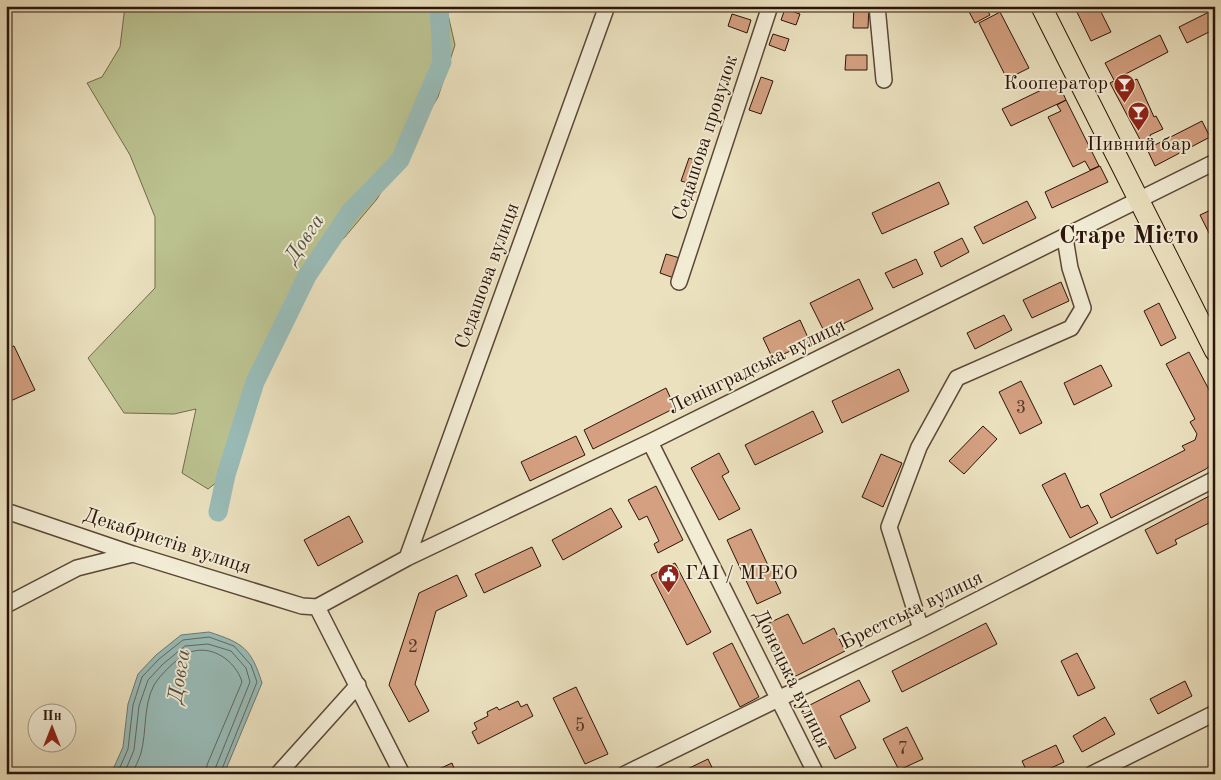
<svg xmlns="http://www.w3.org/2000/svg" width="1221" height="780" font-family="'Old Standard TT',serif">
<rect width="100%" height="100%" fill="#ebe1bf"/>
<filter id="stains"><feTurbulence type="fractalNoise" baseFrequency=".004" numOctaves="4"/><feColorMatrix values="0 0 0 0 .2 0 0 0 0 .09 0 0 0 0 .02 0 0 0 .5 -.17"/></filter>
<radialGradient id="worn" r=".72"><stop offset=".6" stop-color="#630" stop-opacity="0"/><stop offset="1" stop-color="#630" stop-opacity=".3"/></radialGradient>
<path fill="#bbc290" stroke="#736b4c" d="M125,6H446L455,45L438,97L377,199L344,238L307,276L280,348L261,384L242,444L226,475L208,489L182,473L196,409L174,414L124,413L88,358L155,288V217L130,155L87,83L102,77L120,47Z"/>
<path fill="#99bcb8" stroke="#6d7972" d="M209,632C243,643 251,648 262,683L224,774H111L123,747L128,704L138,674L156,655L181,635Z"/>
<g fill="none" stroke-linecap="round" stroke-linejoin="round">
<path stroke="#626860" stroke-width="1" d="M117,774L128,749L133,705L142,677L159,659L183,640L209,637L234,646L251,665L257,682L220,774
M124,774L134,750L139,706L148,680L163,664L185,646L208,644L231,651L246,668L250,682L213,774
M132,774C135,767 139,760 141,753C147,730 143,706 154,685C160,675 177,658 188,653C211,643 236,661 242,682L207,765L206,774"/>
<path stroke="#99bcb8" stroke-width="19" d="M218,512L226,475L255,382L307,276L350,212L400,160L442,62L439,6"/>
</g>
<path fill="#d4a081" stroke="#2b1409" d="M854,6H869L868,28H853Z
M966,6H985L990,15L975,23Z
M1074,6H1098L1111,32L1091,41Z
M785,9L800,14L796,25L781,20Z
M1215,9V29L1187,43L1179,27Z
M1000,12L1029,68L1007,79L979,23Z
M732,14L751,20L747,33L728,26Z
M773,34L789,39L785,51L769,45Z
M1160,35L1168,52L1114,80L1105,63Z
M846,55H867V70H845Z
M761,77L773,81L761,114L749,110Z
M1121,77L1124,85L1137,79L1154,117L1156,116L1163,129L1150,135L1154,144L1145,149L1110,83Z
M1058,82L1066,100L1011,126L1002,109Z
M1066,100L1099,166L1090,170L1085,161L1073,167L1048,117L1061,111L1057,105Z
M1202,121L1210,137L1155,166L1147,149Z
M689,158L703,163L695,185L681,181Z
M1100,166L1108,182L1052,208L1045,192Z
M939,182L949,204L882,234L872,213Z
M1027,201L1036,218L983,244L974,227Z
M1215,208V245L1200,215Z
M962,238L969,252L941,267L934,252Z
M666,254L680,258L674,278L660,273Z
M916,259L923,274L893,288L885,273Z
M859,279L873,309L825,333L810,303Z
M1061,282L1069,301L1032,318L1023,300Z
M1159,303L1176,338L1161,346L1144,311Z
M1004,315L1012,330L975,349L967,333Z
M800,320L810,342L773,359L763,338Z
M14,346L35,390L6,403V349Z
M1189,352L1215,401V461L1206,469L1111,518L1100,494L1185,450L1182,446L1195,440L1197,434L1190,422L1195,419L1166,364Z
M1101,365L1112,386L1074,405L1064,383Z
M899,369L909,391L842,423L832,401Z
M1021,381L1042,423L1020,434L999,392Z
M666,388L675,408L593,449L584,430Z
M813,411L823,432L755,465L745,445Z
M983,426L997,439L964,474L949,461Z
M576,436L585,455L530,481L521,462Z
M719,453L729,472L722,476L740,509L719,520L691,468Z
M881,454L902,463L883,507L862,497Z
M1065,473L1081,508L1088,505L1098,523L1070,538L1042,485Z
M656,486L683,540L658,553L654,544L659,541L647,516L639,520L628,500Z
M1215,493V520L1175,540L1177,544L1157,554L1145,530Z
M611,508L622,527L563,560L552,540Z
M349,516L363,542L318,566L304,540Z
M751,529L781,593L757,604L727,540Z
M532,547L541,566L484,593L475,574Z
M675,563L711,632L687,645L651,575Z
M457,575L467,596L436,611L415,684L429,711L409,722L389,685L419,593Z
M788,614L803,644L834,628L845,651L794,677L767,624Z
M986,623L997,644L902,692L892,671Z
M732,643L759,697L740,707L713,653Z
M1077,653L1095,688L1078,696L1061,661Z
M859,680L870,701L840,716L856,748L835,759L808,706Z
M1185,681L1192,696L1158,714L1150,699Z
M576,687L608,754L585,764L553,698Z
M518,701L521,707L527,704L533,716L478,744L472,732L477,729L474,723L488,716L487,712L497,707L499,710Z
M1105,717L1115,734L1082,752L1073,736Z
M907,727L923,759L899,770L883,739Z
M1056,745L1064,762L1038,774H1028L1022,761Z
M708,759L715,774H677Z
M452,763L456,774H428Z"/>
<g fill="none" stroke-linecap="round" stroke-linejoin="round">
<defs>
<path id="minor" d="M877,6L884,80
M679,282L770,6
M650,442L816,774
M6,511L133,554L302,606L317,607
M407,558L607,6
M6,605L77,568L133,554
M317,607L407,558L650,442L1215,162
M317,607L402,774
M921,629L889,527L919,447L957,378L1071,328L1083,308L1070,268L1065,238
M278,774L358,685
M625,774L921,629L1215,479
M1092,774L1215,713"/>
<path id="major" d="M1041,6L1215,351"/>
</defs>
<use href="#minor" stroke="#5b4736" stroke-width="18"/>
<use href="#major" stroke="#2b1409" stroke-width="22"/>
<use href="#minor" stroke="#f2ecd5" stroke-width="15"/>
<use href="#major" stroke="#ebe1bf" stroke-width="20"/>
</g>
<defs>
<symbol id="bar-pin" viewBox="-11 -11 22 30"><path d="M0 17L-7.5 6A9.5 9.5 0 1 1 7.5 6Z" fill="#8f2418" stroke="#f2ecd5"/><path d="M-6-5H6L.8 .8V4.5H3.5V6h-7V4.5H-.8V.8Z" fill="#fff"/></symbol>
<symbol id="civic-pin" viewBox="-11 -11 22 30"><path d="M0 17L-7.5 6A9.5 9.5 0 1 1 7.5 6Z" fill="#8f2418" stroke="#f2ecd5"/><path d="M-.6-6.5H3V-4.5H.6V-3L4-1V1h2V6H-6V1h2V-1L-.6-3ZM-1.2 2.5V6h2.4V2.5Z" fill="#fff"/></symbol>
</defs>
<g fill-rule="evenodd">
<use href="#bar-pin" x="1112" y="72" width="25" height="34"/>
<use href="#bar-pin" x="1126" y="100" width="25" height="34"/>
<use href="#civic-pin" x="656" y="562" width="25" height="34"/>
</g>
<g text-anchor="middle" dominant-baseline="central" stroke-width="4" stroke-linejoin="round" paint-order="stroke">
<g font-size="18" fill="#553727">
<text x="1021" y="408">3</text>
<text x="413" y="647">2</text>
<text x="580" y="726">5</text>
<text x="903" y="749">7</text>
</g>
<g font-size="20" fill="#2b1409" stroke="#f2ecd5" text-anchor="end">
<text x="1108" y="84">Кооператор</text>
<text x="1139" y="145" text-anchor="middle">Пивний бар</text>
<text x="685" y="574" text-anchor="start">ГАІ / МРЕО</text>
</g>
<g font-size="20" fill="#2b1409" stroke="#f2ecd5">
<text transform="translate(706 138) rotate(-72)">Седашова провулок</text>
<text transform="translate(488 276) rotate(-70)">Седашова вулиця</text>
<text transform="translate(757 367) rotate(-26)">Ленінградська вулиця</text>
<text transform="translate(167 542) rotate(18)">Декабристів вулиця</text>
<text transform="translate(912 611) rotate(-26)">Брестська вулиця</text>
<text transform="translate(791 679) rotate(64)">Донецька вулиця</text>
</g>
<g font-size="21" font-style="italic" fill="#524f46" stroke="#f2ecd5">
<text transform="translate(305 239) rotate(-56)">Довга</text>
<text transform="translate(180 676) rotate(-81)">Довга</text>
</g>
<g font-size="25" font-weight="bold" fill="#2b1409" stroke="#f2ecd5">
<text x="1129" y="236">Старе Місто</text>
</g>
</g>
<rect width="1221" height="780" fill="none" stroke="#ebe1bf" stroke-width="25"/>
<rect x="8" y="8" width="1206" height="765" fill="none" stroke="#2b1409" stroke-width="2.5"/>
<rect x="12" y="12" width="1196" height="755" fill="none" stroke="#2b1409"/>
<g transform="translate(52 728)"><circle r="24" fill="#f2ecd5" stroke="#a29683"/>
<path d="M0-4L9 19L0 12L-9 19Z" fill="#8f2418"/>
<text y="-8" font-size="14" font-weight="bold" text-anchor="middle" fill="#2b1409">Пн</text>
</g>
<rect width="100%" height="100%" filter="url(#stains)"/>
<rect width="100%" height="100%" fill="url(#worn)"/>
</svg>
